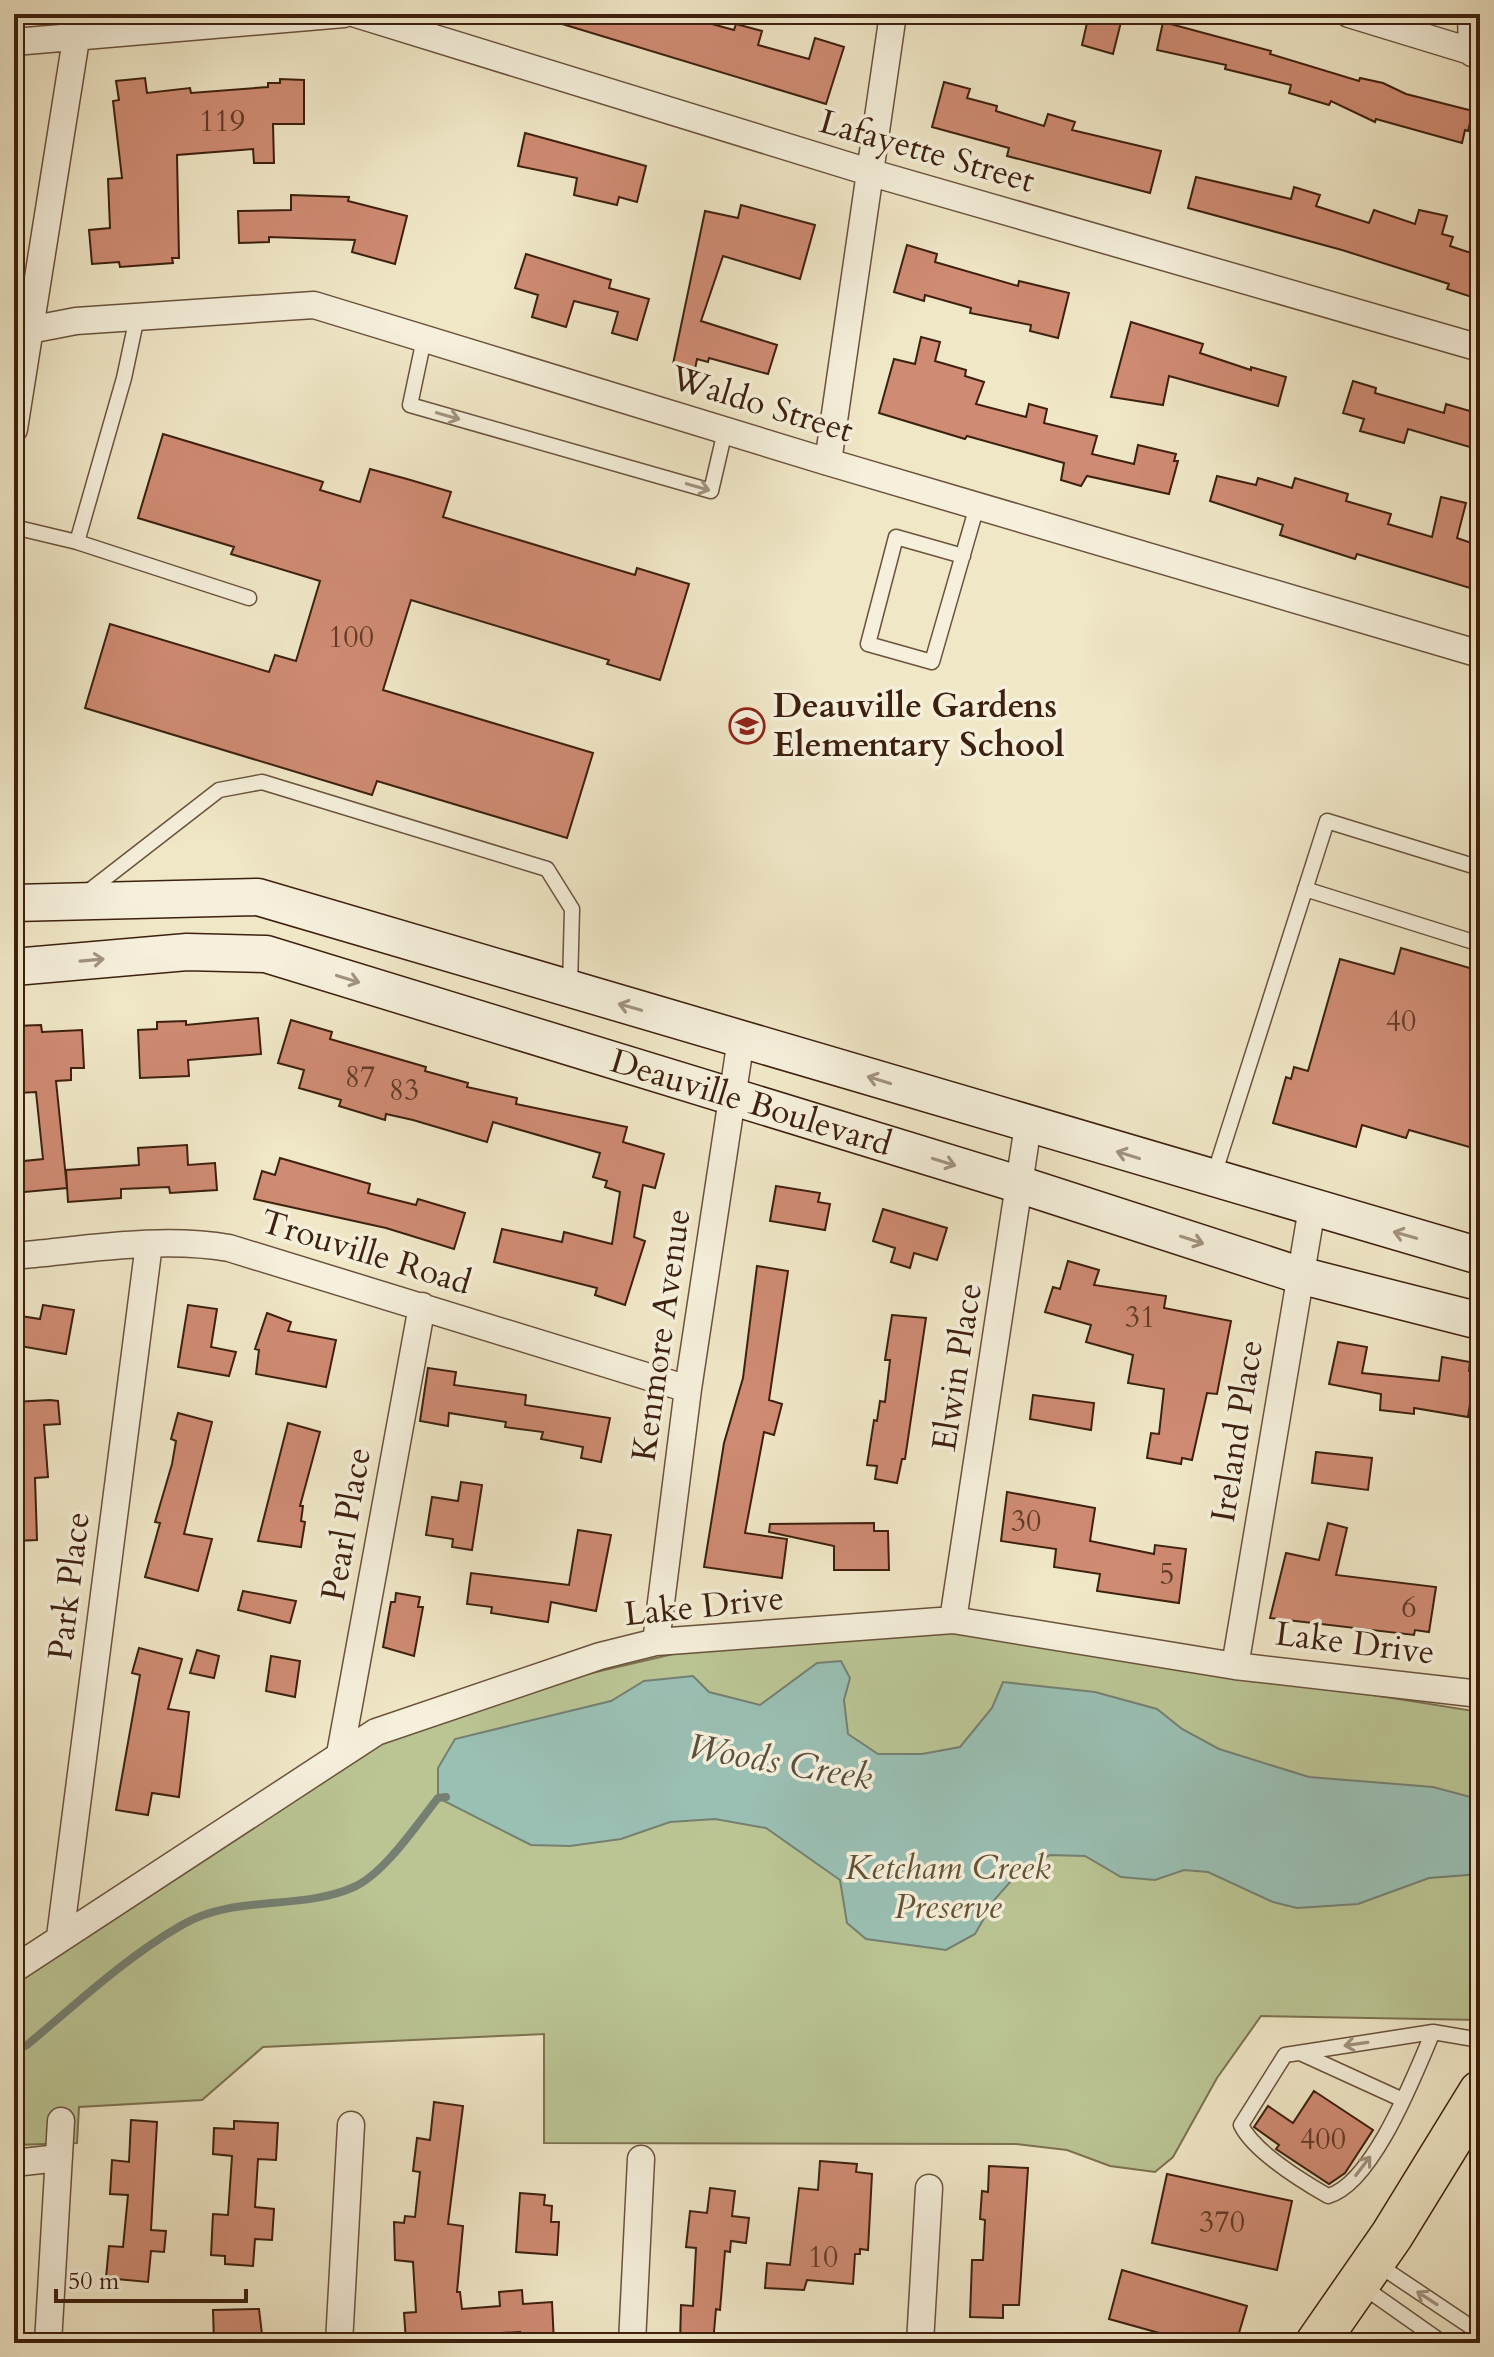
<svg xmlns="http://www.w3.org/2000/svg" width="1494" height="2357" font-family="Cardo,serif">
<rect width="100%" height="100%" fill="#f0e7c7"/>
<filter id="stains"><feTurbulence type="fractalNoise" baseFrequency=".0025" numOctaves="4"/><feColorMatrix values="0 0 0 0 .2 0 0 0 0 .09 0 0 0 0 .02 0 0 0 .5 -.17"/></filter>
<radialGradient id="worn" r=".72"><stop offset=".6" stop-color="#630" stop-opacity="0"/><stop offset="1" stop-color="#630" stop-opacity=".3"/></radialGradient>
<path fill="#bbc594" stroke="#7c7251" stroke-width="2" d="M958,1629L1480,1712V2020L1261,2016L1217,2078L1173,2157L1155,2172L1110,2166L1067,2150L1016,2144L544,2143V2034L263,2047L202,2100L79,2107L77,2143L14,2145V1982L388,1735L536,1686L686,1651Z"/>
<path fill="#9ac0b4" stroke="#758072" stroke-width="2" d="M841,1661L850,1678L844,1700L848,1734L878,1754H922L960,1747L992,1708L1003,1682L1095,1692L1157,1709L1182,1729L1219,1749L1309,1777L1433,1787L1478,1799L1480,1874L1429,1878L1358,1904L1297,1908L1273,1902L1208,1872L1184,1870L1155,1880L1121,1877L1085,1856L1050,1855L1021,1870L995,1899L975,1934L946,1950L866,1939L847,1923L840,1880L766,1828L715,1819L670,1822L621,1839L570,1846L531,1845L438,1798V1768L455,1739L611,1701L644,1681L693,1676L709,1692L760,1705L817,1663Z"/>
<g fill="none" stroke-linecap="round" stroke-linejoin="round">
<path stroke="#758072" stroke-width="8" d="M14,2051L27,2045C76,2004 126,1957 182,1925C235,1894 300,1911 354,1887C385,1873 417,1824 438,1798L446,1797"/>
</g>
<path fill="#cf8b73" stroke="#3d200e" stroke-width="2" d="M550,14H675L734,30L736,24L762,31L758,45L809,59L815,38L844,47L826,104L549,20Z
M1089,14H1123L1113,54L1082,45Z
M1163,22L1271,51L1270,54L1359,81L1360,78L1383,83L1406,94L1473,111L1468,131L1465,130L1462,143L1376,119L1375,122L1331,101L1329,105L1289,93L1291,85L1225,69L1226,65L1157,50Z
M145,78L147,93L190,88L191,93L268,87V83H280V79L304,80V124H273L274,163H254L253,149L177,155L179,258H172L173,263L120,267L119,262L92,264L89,230L110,228L108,179L122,178L113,101L119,100L116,81Z
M944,82L970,89L967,98L997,106L996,111L1044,126L1048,114L1075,122L1072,130L1161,151L1150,193L1007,156L1009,148L932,127Z
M525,133L646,166L637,202L619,197L617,205L574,195L577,178L518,166Z
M1196,177L1291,199L1294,187L1320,195L1316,206L1369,223L1374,210L1415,224L1419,210L1447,216L1442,234L1453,237L1450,246L1480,256V283L1475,298L1447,289L1449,284L1342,250L1188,208Z
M291,195L349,197L348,201L407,216L395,264L352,252L355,240L269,237V242L239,243L238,211L291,210Z
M741,205L815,225L800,279L723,256L701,321L777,345L768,374L709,358L708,362L697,359L695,369L673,364L705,211L738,218Z
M907,245L937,254L935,262L1018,286L1019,281L1069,293L1058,338L1030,331L1031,325L970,313L971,308L925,295L924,301L894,292Z
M526,254L611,280L609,288L649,299L637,340L612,333L618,312L574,301L566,327L532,317L538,295L515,288Z
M1131,322L1203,344L1200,353L1251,370V367L1286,377L1278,406L1169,376L1163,405L1111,397Z
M921,337L940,342L935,361L966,370L965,376L984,382L976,404L1026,417L1029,404L1047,409L1044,423L1097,436L1092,454L1134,464L1138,445L1176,454L1174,461H1178L1169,494L1087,476L1081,486L1061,480L1064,463L967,436L965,439L879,413L894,359L915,364Z
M1353,381L1376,388L1375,393L1444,413L1446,404L1480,414V450L1408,429L1404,443L1360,431L1364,419L1343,413Z
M163,434L323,482L320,490L360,502L370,469L407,479L451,492L443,517L635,575L637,568L689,584L660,680L607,664L609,660L411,600L383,690L593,753L567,838L377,781L372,795L85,708L110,624L269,672L275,655L296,661L320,581L231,554L234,547L138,518Z
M1217,476L1256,485L1258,478L1292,488L1295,478L1348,494L1346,501L1391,514L1388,524L1432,537L1441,497L1466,503L1457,538L1480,546V591L1357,554L1355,559L1280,535L1283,525L1210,501Z
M1401,948L1480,971V1150L1409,1130L1406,1138L1362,1125L1356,1147L1273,1123L1286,1077L1291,1079L1294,1067L1308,1071L1340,959L1394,974Z
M258,1018L261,1054L188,1060L189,1076L140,1078L138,1030L157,1029V1022L186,1021V1025Z
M291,1020L332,1032L330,1039L426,1067L425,1071L468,1083L467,1087L517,1098L516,1104L627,1127L623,1142L664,1154L655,1188L643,1185L634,1237L645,1241L625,1305L595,1295L597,1288L494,1262L502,1229L562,1242L564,1232L612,1244L620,1192L605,1187L607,1181L593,1177L600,1153L493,1122L487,1142L413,1120L386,1114L385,1120L339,1106L341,1100L299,1088L304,1070L278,1063Z
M41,1025L42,1032L82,1030L84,1068H71V1080L56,1081L67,1188L14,1193V1162L43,1159L36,1092L18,1093L14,1026Z
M187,1145L188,1165L215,1163L217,1190L170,1193L169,1187L121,1189V1198L68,1202L66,1170L139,1165L138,1148Z
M280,1158L370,1184L368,1193L416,1205L418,1199L465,1213L454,1249L386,1228L254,1199L262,1171L275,1175Z
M776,1186L820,1193L818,1202L830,1204L825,1230L770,1221Z
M883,1209L947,1228L937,1260L914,1253L910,1268L891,1262L895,1248L873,1241Z
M1068,1261L1099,1270L1094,1285L1166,1296L1164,1308L1231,1321L1217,1394L1207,1393L1192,1460L1182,1458L1181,1464L1147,1458L1151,1433L1159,1434L1164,1389L1128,1383L1133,1355L1086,1342L1091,1325L1045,1312L1053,1287L1060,1289Z
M757,1266L788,1271L769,1400L782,1404L774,1435L764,1432L745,1533L787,1539L782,1578L704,1567L724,1443L743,1378Z
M43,1305L74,1310L66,1354L14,1345V1315L40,1319Z
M188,1305L217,1309L211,1347L236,1352L229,1376L178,1367Z
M267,1313L291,1322L288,1331L336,1340L326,1387L256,1374L259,1350L255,1349Z
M892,1315L926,1318L905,1459H902L897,1483L875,1479L877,1466L867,1465L874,1420L877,1421L880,1401L885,1402L890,1360H885Z
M1338,1342L1367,1347L1362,1373L1439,1381L1442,1357L1470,1362L1469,1371L1475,1372L1468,1417L1414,1408V1414L1380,1410L1381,1394L1329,1384Z
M428,1368L456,1372L454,1385L526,1395L525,1405L610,1418L601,1462L581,1458L583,1447L541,1439L543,1432L505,1427L506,1422L449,1413L448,1426L420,1421Z
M1033,1395L1094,1403L1091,1430L1030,1419Z
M50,1400L58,1401L60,1424L44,1425L48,1477L35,1478L37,1540L14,1541V1402Z
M178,1413L212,1422L184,1534L212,1539L198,1591L145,1577L160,1523L155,1522L172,1464L176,1441L171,1439Z
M288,1423L320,1432L300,1506H303L301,1521L305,1522L301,1547L258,1541Z
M1316,1452L1372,1458L1368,1490L1312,1483Z
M461,1482L482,1485L472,1550L452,1547L453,1539L426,1535L432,1497L458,1501Z
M1007,1492L1095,1508L1090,1541L1154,1554L1155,1545L1186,1549L1179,1603L1097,1591L1100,1574L1054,1567L1056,1549L1001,1541Z
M874,1523V1531H888L889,1570H834V1546L769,1532L770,1524Z
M1328,1523L1347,1528L1336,1575L1436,1587L1429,1632L1415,1630L1414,1635L1270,1618L1286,1553L1319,1560Z
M578,1530L611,1535L596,1611L551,1602L548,1622L491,1613L492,1607L467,1604L471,1573L569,1585Z
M243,1591L296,1601L290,1623L238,1610Z
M396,1593L420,1597L418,1607H423L414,1656L383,1647L391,1602H395Z
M139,1648L182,1659L168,1709L189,1712L179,1797L152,1793L148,1815L116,1810L140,1675L132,1673Z
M197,1650L219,1656L214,1678L190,1673Z
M271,1656L300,1661L295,1697L266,1691Z
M1314,2091L1373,2130L1345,2173L1329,2184L1276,2149L1279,2145L1254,2127L1268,2106L1293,2123Z
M434,2102L463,2106L448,2224L463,2226L457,2292H460L462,2309L500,2306L499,2292L522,2290L523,2304L552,2302L554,2343H520V2332L464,2335V2343L406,2341L404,2313L416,2312L413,2262L395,2260L394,2222L404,2223L405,2216L415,2217L420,2172L413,2171L417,2138L430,2140Z
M131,2120L157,2122L151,2230L166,2231L164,2252L151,2251L148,2282L106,2278L109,2246L123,2247L128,2195L110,2194L112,2160L129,2162Z
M234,2121L278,2123L276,2160L258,2159L255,2207L274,2209L272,2240L255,2239L253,2266L225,2264V2256L211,2255L213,2214L228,2215L232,2156L213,2154L214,2128L234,2129Z
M820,2161L857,2164L856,2172L872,2174L868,2250L860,2249V2254H855L853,2284L807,2280L804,2290L765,2288L767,2263L790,2265L799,2188L818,2190Z
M989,2166L1028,2168L1019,2305H1003V2318L970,2317L972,2260H983L985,2220L980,2219L982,2191L988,2192Z
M1167,2174L1292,2201L1277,2270L1152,2243Z
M710,2188L735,2191L732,2216L749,2218L746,2243L731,2241L730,2252L725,2251L720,2310L716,2309L713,2343H680L681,2305L693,2306L696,2248L686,2247L690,2211L707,2213Z
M520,2193L545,2195L544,2205L552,2206L551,2222H559L557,2255L516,2252Z
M1122,2270L1247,2306L1236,2343H1168L1170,2336L1109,2319Z
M259,2309L263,2343H214L213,2310Z"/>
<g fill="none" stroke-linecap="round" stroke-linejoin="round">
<defs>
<path id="lane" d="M424,339L410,405L711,491L725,431
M14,527L77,542L249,598
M77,542L124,378L137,317
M963,556L896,537L868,644L932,662L977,506
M1305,889L1480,944
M85,894L219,790L262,782L547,869L572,909L570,986
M1214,1175L1327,821L1480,868
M1433,2032C1415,2074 1373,2184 1328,2196C1302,2181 1254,2152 1241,2125L1285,2055L1433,2032L1480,2040
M1300,2053L1403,2100
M1377,2264L1480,2333
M1362,2286L1443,2343"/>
<path id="street" d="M356,14L872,173L1480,348
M1349,14L1480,54
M1471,14L1472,53
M14,42L344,14
M14,333L76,321L314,305L828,462L1480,654
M14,429L80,14
M828,462L893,14
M14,1256C84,1250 159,1236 229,1248L688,1389
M953,1620L1028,1125
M656,1642L688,1389L741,1039
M1235,1666L1312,1208
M340,1754L422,1306
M60,1937L149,1244
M14,1969L376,1732L600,1656L656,1642L953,1620L1235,1666L1480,1694
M14,2163L59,2158
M48,2343L61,2121
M339,2343L351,2125
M632,2343L641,2159
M920,2343L929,2188"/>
<g id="secondary">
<path d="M14,903L258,897L1480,1256"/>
<path id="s1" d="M14,967L187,952L266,954L1021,1185L1299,1275L1480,1321"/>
</g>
<path id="primary" d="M1317,2343L1392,2235L1480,2092"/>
</defs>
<use href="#lane" stroke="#6a523c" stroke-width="17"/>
<use href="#street" stroke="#6a523c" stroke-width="29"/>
<use href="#secondary" stroke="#3d200e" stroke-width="39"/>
<use href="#primary" stroke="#3d200e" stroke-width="45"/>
<use href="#lane" stroke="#f5efdb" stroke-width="14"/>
<use href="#street" stroke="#f5efdb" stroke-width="26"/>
<use href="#secondary" stroke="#f5efdb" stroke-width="36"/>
<use href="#primary" stroke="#f0e7c7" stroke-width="42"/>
</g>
<defs><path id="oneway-shaft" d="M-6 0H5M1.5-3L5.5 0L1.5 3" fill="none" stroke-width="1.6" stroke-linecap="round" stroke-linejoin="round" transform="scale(2)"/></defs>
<g stroke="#a2927f">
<use href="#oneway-shaft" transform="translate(448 416) rotate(16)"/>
<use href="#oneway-shaft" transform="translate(698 487) rotate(16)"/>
<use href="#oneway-shaft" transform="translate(92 960) rotate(-5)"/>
<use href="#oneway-shaft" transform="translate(348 979) rotate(17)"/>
<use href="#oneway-shaft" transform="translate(630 1007) rotate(-164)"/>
<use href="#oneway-shaft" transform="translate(879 1080) rotate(-163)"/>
<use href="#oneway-shaft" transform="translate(1128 1155) rotate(-163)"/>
<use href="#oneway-shaft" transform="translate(944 1162) rotate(17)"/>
<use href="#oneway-shaft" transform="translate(1405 1235) rotate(-164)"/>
<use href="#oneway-shaft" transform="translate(1192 1240) rotate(18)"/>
<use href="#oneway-shaft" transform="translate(1356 2044) rotate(172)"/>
<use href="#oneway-shaft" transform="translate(1363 2166) rotate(-53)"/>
<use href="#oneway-shaft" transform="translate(1427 2298) rotate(-147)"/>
</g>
<defs>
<symbol id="school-ring" viewBox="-11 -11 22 22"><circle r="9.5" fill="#f5efdb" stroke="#8f2418" stroke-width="1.5"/><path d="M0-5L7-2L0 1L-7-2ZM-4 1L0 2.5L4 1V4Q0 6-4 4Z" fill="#8f2418"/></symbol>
</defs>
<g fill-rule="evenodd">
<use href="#school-ring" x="727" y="706" width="40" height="40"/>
</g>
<g text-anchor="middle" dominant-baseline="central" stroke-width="7" stroke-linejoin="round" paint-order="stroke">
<g font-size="30" fill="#623b27">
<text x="222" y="121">119</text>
<text x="351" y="637">100</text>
<text x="1401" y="1021">40</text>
<text x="360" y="1077">87</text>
<text x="404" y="1090">83</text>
<text x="1140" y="1317">31</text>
<text x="1026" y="1521">30</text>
<text x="1167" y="1574">5</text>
<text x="1409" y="1607">6</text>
<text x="1323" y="2139">400</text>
<text x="1222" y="2222">370</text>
<text x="823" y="2257">10</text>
</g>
<g font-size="34" fill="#3d200e" stroke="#f5efdb">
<text transform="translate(927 151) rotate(16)">Lafayette Street</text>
<text transform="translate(762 404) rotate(17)">Waldo Street</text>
<text stroke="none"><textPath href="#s1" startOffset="760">Deauville Boulevard</textPath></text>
<text transform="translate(366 1252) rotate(17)">Trouville Road</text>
<text transform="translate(661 1335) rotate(-82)">Kenmore Avenue</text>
<text transform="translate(957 1367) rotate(-81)">Elwin Place</text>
<text transform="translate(1237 1431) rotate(-81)">Ireland Place</text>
<text transform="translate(346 1524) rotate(-80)">Pearl Place</text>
<text transform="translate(69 1586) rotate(-83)">Park Place</text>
<text transform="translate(704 1606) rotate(-6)">Lake Drive</text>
<text transform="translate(1355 1643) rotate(7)">Lake Drive</text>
</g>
<g font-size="34" font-weight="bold" fill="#3d200e" stroke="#f5efdb" text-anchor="start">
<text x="773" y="706">Deauville Gardens<tspan x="773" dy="39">Elementary School</tspan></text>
</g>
<g font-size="34" font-style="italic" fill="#635236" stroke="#f5efdb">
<text x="948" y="1868">Ketcham Creek<tspan x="948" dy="39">Preserve</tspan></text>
</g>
<g font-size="36" font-style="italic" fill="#595040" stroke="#f5efdb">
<text transform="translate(780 1762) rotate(10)">Woods Creek</text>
</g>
</g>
<rect width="1494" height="2357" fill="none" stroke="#f0e7c7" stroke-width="48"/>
<rect x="16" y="16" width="1462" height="2325" fill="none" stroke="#3d200e" stroke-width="4"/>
<rect x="24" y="24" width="1446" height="2309" fill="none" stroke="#3d200e" stroke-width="2"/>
<path d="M56 2289v12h190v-12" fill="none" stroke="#3d200e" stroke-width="4"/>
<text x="68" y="2289" font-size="24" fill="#3d200e" stroke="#f5efdb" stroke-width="6" paint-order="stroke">50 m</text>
<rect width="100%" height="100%" filter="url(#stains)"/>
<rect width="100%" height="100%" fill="url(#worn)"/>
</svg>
